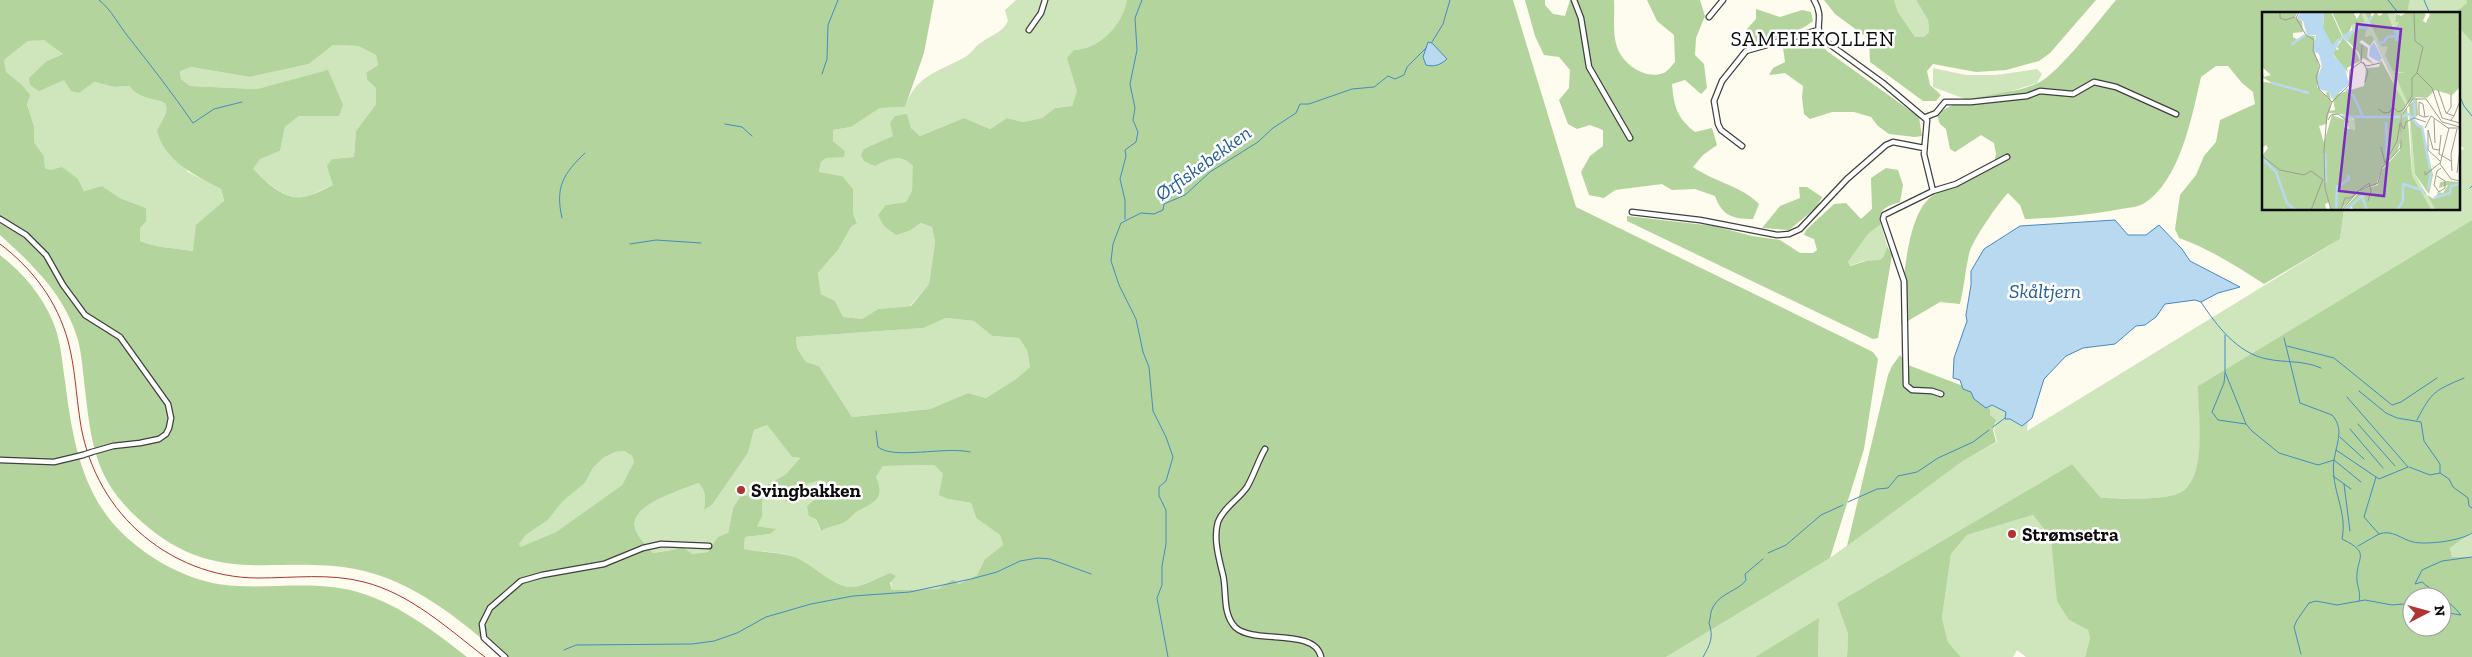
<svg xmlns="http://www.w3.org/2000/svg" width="2472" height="657" font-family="'Zilla Slab',serif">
<rect width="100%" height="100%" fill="#fefbef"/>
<path fill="#cfe5bc" d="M1016,0H1127C1122,25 1100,49 1074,50L1077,92L1072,106L1055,108L1042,118L1023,122L1007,118L990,129L964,118L920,136L911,128L907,115L895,116L891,123L893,136L880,143L892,157L907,159L914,166L912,191L906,202L886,205L911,230L921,223L932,227L935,242L929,284L910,306L878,309L862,319L843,317L835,301L821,294L818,273L838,250L851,227L857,222L853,213V189L841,176L819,172L821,162L826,158L845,151L833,141V130L851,127L880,108L905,107C916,75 938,72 965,57C971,54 975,46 982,42C993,34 1002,33 1008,21L1005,10Z
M1894,0H1916L1928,20L1929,32L1924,37H1915L1898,12Z
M2410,0H2466L2467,3L2453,14H2407Z
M2458,27L2472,42V220L2198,386C2199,414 2207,471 2184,490C2169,502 2121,498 2101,498L2072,464L1837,603L1848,634L1847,657H1818L1819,619L1755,657H1666L1830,558L1963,461L1997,442L1994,430L1996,423L1990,415V409L1986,408L1992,405L2006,412L2007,418L2022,426L2028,421L2027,431L2340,239L2344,209H2458V152L2464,149L2458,142Z
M44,39L63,54L47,61L79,93L93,82L114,87L129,86C131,88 134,92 138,94C156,105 180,93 157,130L188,172L221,189L224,202L197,225L194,251C176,248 156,248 140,241V228L146,208L120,198L102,186L84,191L78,179L45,168L44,156L34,142V126L21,84L5,72L4,60L28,41Z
M333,45L358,46L376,55L378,65L366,74L367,80L376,88V104L356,131L354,157L332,159L333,185C324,188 313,196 304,197C284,200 266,181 252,169L260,159L280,151L285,127L299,116H339L328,71L257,89L190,86L181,79L180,70L191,67L250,77L309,64Z
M1933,68L1966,75H1996L2037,69L2042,74L2037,83L1992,97L1968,100L1933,87Z
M1881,224L1887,246L1886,255L1878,261H1863L1849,266L1848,262L1868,234Z
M946,318L974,321L992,336L1019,338L1027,350L1030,367L1016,379L986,398L968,393L930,409L852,417L819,366L806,362L797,348L796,337L922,328Z
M767,425L792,457L800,458L786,474L760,489L792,504L808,484L820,480L826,484L816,519L820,530C837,524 842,521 856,512C873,502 887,501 876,477L883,466L934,465L943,474L948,499L971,503L976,518L1000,535L1003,545L985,559L977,575L959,584L953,579L938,589L892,590L890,573C879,577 866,585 854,587C836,589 812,565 796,558C779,550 761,553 744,549L745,537L770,534L775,529L757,526L733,508L728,533L708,552L692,554L669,550L653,553C647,546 637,536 635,528C629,504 683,490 698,483C707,491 705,499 704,510L712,505L748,453L754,430Z
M624,451L632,456L634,462L622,485L556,532L521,548L519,544L526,535L548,520L562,502L585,483L593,468L603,458L615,452Z
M2033,515L2051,538L2069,620L2088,630L2090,638L2085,657H2026L2017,650L2013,657H1961L1948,642L1942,618L1951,554L1967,535Z
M2472,532V557H2452L2450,548Z"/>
<path fill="#b3d49d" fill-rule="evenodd" d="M0,0H934L924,53L905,107L880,108L851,127L833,130V141L845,151L844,157L826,158L821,162L819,172L842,176L853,189V213L857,223L851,227L838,250L818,273L821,294L835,301L843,317L862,319L878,309L911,306L929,284L935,242L932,227L921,223L911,230L896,235L884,226L878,215L886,205L906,202L912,191L913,166C901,153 890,158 875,166L864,161L861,155L864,149L893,136L890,123L895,116L907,114L911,128L920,136L964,118L990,129L1007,118L1023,122L1042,118L1055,108L1072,106L1077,91L1067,58L1074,50C1100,49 1122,25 1127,0H1513L1576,207L1873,352L1878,359L1864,449L1830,558L1666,657H503C461,620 411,579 355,569C276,555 220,586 149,528C97,485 92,452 85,389C83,373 82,356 78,340C65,295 33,265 0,235ZM44,40L63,54L47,61L29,78L30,85L39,91L64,80L71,91L79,93L94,82L114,87L129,86C131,88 134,92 138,94C156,105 180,93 157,130C163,160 196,176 221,189L224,201L196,225L193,251C176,248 156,248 140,241V228L146,221V208L120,198L102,186L84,191L78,179L62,167L51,170L45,168L44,156L34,142V126L27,104L30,95L21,84L6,72L4,60L28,41ZM333,45L358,46L376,55L378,65L366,73L367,80L376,88V104L356,131L354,157L332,159L327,166L333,185C324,189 313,196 303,197C284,200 266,182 253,169L260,159L280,151L285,127L299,116H339L343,105L328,70L257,89L190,86L181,79L180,71L191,67L250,77L309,64ZM946,318L974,321L992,336L1019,338L1027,350L1030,367L1016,379L986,398L968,393L930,409L852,417L819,366L806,362L797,348L796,337L923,328ZM767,425L792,457L800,458L786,474L760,489L792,504L808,484L820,480L826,484V491L807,506L809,516L816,519L821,531C828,526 838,526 846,521C850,518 853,514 858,511C875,502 886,499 876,477L883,466L934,465L943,474L939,495L948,499L971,503L976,518L1000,535L1003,545L985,559L977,575L959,584L953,579L938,589L892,590L890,583L896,576L890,573C879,577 864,586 853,587C833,588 812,563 794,557C777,551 761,553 744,549L745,537L770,534L776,529L757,526L762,516V499L750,495L740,497L733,508L728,533L718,537L708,552L692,554L684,548L653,553C647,546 637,536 635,528C629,504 683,490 698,483C707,491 705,499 704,510L712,505L748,453L754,430ZM624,451L632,456L634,462L622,485L556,532L521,547L519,544L526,535L548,520L562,502L585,483L593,468L603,458L615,452Z
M1525,0H1545V5L1553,14L1565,16L1570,0H1614C1615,15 1612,32 1617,47C1623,65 1646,80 1664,73C1668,71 1672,65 1675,62L1674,35L1657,21L1647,0H1700L1705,16L1696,38L1695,55L1704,64L1707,88L1701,94L1685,80L1672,84C1674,107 1677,118 1695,132L1712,128L1717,145L1703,155L1693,167C1714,182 1740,185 1759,204L1753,219C1733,219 1722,216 1715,196L1695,189L1672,190L1662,184L1615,190L1604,198L1589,195L1581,172L1590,156L1603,146V130L1590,125L1577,129L1568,124L1559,100L1569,88L1570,70L1559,57L1544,55L1535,36Z
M1824,0H1894L1898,12L1915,37H1924L1929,32L1928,20L1916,0H2096L2050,53L2039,61L2006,70L1976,72L1933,64L1927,71L1930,85L1941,95L1936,101H1923L1870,62L1869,39L1835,14Z
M2116,0H2410L2407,14H2263V209H2344L2340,239L2264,284C2236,266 2210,249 2179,238L2175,229L2180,195L2196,175L2204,156L2216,142L2220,120L2255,104L2253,92L2242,83L2228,66H2216L2201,77C2192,116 2180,182 2143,204C2137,207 2127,208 2121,209C2089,215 2057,218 2025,219L2020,205L2008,193C1999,202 1971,242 1969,254C1965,271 1964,288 1960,304L1940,302L1901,325C1902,295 1905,216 1931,197C1949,184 1974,178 1993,167L1996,154L1994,143L1981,135L1955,152L1950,149L1946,129L1940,124L1937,115C1961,93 2008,97 2038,83C2059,73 2099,20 2116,0Z
M2466,0H2472V42L2458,27V14H2453L2467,3Z
M1756,9L1780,17L1802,10L1811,12L1813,21C1799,33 1769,41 1750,42L1746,30L1756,19Z
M1806,39L1817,40L1827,51L1919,117L1922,136L1915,137L1889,134L1878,126L1871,117L1854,112H1832L1810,119L1804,114L1802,98L1803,86L1785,73L1769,75L1773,68L1785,62L1783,48Z
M1886,168L1898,170L1903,185L1900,202C1887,206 1876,210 1881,224L1868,234L1848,262L1850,266C1855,265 1858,263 1862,262C1877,258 1883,266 1887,246L1892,255L1878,338L1873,339L1627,221V216L1714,226L1752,236L1780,240L1800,253H1813L1817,250L1814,239L1804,235L1806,230L1834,204L1846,203L1861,219L1872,209L1871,178Z
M1799,187H1807L1822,197L1816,208L1789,230L1762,228L1780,206L1800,198Z
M2472,220V532L2450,548L2452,557H2472V657H2085L2090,638L2088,630L2069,620L2057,601L2051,538L2033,515L1967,535L1951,554L1942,618L1948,642L1961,657H1847L1848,634L1837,603L2072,464L2101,498C2121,498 2169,502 2184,490C2207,471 2198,414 2198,386ZM2412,597H2442V627H2412Z
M0,255C23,273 42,295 53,322C61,340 62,362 65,381C72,436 81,493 122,533C148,558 183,578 218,584C258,590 299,582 339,588C387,595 430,628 467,657H0Z
M1900,355L1908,365L1963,386V389L1971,392L1974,399L1990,409V415L1996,420L1993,430L1996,442L1963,461L1847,546L1888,375L1892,366Z
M1819,618L1818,657H1755Z"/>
<path fill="#b8d9f0" stroke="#468bc1" d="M1428,42L1432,43L1447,59C1440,65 1435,67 1426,65L1423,57Z
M2115,220L2128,235H2146L2159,225L2182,249L2190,261L2240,287L2218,293L2201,302L2195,300L2165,304L2156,317L2145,325L2136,326L2115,344L2083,348L2066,356L2044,379L2032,418L2022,426L2010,419H2005L2006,412L1992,405L1986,408L1974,399L1971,392L1963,389L1960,380L1953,378L1954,358L1967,321L1966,315L1971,285V271L1984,249L2020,226Z"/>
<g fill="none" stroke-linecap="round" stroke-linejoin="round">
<path stroke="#468bc1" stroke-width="1" d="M99,0C112,10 119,26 130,39C152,67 173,94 193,123L214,109L242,102
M2388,0L2399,14
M2424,0L2430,14
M1432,42L1443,24L1450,0
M822,74L827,59L828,25L838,0
M2458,92L2464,106L2472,116
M725,124L742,127L752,136
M2470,188L2472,186
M562,218C555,187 563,174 585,153
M1125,219V200L1120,179L1126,156L1125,150L1136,142L1138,132L1133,120L1135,108L1130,84L1137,50L1135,18L1142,0
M630,244L656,240L701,243
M2201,302C2217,326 2237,353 2267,359C2286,363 2303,360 2321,368
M2225,335V372L2246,424L2252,431L2279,453L2318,465L2334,460C2330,489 2348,511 2342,539C2373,554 2355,557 2357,581C2358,589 2361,593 2359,601
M2284,338L2300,403L2332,415C2342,426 2339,437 2336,450
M2287,346L2334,358L2392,405L2401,402L2437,378
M2225,373L2224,383L2212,412L2218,420L2246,424
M2359,391L2386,413L2397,418L2421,422L2424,441L2440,464V473
M2347,397L2408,467L2379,479L2336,450L2334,460L2361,482
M2417,420C2432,391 2434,391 2464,378
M2358,424L2395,466
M1993,427L2005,418
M2350,429L2383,468
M876,431L878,447C894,460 945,446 970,452
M2340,437L2364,459
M2409,467L2430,475L2440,473L2449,479L2453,487L2468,498L2469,506L2472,508
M2333,476L2351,489
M2344,484L2350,531
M1848,502L1877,489L1888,488L1898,476L1917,472L1938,458L1973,442L1989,430
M2379,534C2392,529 2401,539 2413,542C2426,545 2461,541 2472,533
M2358,546L2379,534L2364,517L2376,477
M1768,553L1786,545L1821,515L1843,505
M2442,612L2461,615C2450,601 2435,593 2422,582L2415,584L2422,570L2442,561L2472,557
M564,650L576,645L692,644L714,641L737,633L766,617L811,604L853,596L910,592L971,579L997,572L1020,561L1038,558L1050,559L1091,574
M2301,654L2294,627L2297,620L2309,603L2316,601L2337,605L2365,600L2392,605L2403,604L2412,609
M1168,657L1157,598L1162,585V566L1166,544V510L1159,496V487L1166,481L1173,457L1166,437L1153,411L1149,367L1143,352L1136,319L1119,285L1111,261L1113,244L1121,223L1141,213L1154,214L1163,210L1164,204L1185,195L1210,172L1258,142L1273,128L1296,113L1300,104H1309L1352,89L1374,87L1388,76L1395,79L1404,75L1407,67L1426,48
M1703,657C1710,645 1714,637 1709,623C1711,617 1710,612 1713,607C1720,593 1740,590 1746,580L1745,574L1763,559"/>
<defs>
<path id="minor" d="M1574,0L1581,18L1589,67L1630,138
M1814,0C1825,18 1814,26 1821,38L1883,83L1927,120L1924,154L1933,191L1884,215L1883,219L1904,281L1906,385L1912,390L1932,391L1941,394
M1709,17L1723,0
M1029,30L1041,13L1045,0
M1926,117L1936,113L1945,102H1971L2027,96L2040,91L2073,94L2094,82L2116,87L2176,114
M1742,146L1721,130L1718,124L1714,101L1722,81L1746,51L1818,30
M1933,191L1956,184L2007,157
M1632,212L1700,220L1777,235L1789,234L1800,229L1847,179L1886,145L1893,142L1924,148
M0,219L26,235L46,255L63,285L85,315L120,337L168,404L171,418L169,428L166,434L159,439L140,443L113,446L92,452
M1265,449C1258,461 1254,475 1247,487C1239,499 1223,508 1218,522C1213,538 1219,559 1223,575C1227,592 1222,613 1235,627C1253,645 1315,627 1321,657
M0,460L54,462L83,455
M505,657L484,638L482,624L490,608L521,581L542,575L604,564L643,548L661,544L709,546"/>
</defs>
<use href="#minor" stroke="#404040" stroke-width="7"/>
<use href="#minor" stroke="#fff" stroke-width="4.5"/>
<path stroke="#b13233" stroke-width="1" d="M0,244C33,269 57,301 68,341C75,367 76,394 80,420C86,462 106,502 138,531C171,561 214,578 258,578C294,578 329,573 364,582C411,594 447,628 485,657"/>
<defs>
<path id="minor-bridge" d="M83,455L92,452"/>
</defs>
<use href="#minor-bridge" stroke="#404040" stroke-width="7" stroke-linecap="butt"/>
<use href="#minor-bridge" stroke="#fff" stroke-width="4.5"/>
</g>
<g fill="#b13233" stroke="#fff" stroke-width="2">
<circle cx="741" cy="490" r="5"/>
<circle cx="2012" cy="534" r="5"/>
</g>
<g text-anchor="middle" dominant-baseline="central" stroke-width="5" stroke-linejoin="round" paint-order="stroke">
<g font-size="19" font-weight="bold" fill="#0d0d0d" stroke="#fff" text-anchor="start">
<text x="751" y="490">Svingbakken</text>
<text x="2022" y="534">Strømsetra</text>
</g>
<g font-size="20" font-style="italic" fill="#225d94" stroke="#fff">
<text transform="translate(1203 163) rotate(-36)">Ørfiskebekken</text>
<text x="2045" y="291">Skåltjern</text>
</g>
<g font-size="21" letter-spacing="1" fill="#0d0d0d" stroke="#fff">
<text x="1813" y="38">SAMEIEKOLLEN</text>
</g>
</g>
<g transform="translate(2262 12)">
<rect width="198" height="198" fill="#fefbef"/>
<path d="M99,0H103L108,9L119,33L126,35V46L138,43L136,51H128L133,59L143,61H133L146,92L144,94L142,92L139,100H133L139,86L110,23L103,25L102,15L91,19L85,27H78L90,18V13L103,10ZM125,0L136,2L145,1L134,3L133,10H137L132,18ZM19,7L23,12L10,16L19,27L34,31L29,37H20L8,15ZM23,45L53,64L52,66L47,67L45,71L33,58L29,63ZM147,93L153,162L173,197H169L150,163ZM83,102L92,108L93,122L100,118L105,124H92L80,104Z" fill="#cfe5bc"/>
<path d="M0,0H36L33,5L40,9L41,20L31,21V25L36,28L43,23L53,24L51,34L57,54L55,75L60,81L65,83L64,80H67L69,88L62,84L69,89L68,99L73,98L71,87L75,82L102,74L104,56L117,55L119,48L144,94L138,105L140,125L135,140L120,156L114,173L101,176L79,197H69L67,190L63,192L64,197H22L21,195V197H0V144L6,136L4,133L0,136V70L10,71L0,65V58L2,65L9,63L0,55ZM67,101L86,103L92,107L93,118L82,116L83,108L70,103L62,131L57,114L64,112ZM62,0H69L80,24L79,29L76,27L70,34L61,16ZM70,0H91L95,7L99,0L103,10L90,13L87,20L105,14L103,25L110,23L112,28L108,34L100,28L97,30L106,36L105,45L113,53L101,46L99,49L97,41L84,27L87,20L81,24ZM103,0H109V6L114,0L117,4L121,2L118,0H125L132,18L137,10H133L134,3H137L132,0L139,4L145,0H160L164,2L161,9L164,11L168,2L165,0H197V76L190,83L173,78L165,86L154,85L146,92L132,61H143L131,59L123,43L126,35L119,34ZM81,26L95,41L98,49L85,56L86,61L71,42L73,37L77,38L75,35ZM155,86L156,103L151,107L160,115L171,163L167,182L153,162L147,93ZM145,95L150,163L169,197H91L89,193L81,198L99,178L116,173L120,158L138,138L139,105ZM185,169L197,170V197H173L165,183L172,187L176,181L174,180L181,181L186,173L177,176L178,170Z" fill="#b3d49d" fill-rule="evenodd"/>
<path d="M39,0H62L61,15L70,33L80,24L71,43L83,56L87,72L70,87L67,80L57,77L55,66L60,54L57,42L51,39L54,23H45L41,9L35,6ZM112,30L120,46L117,50L107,44L108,35Z" fill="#b8d9f0"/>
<path fill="none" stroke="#b8d9f0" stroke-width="2.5" d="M132,15L133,20L136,17L134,28H138M91,19L100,15L106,17M80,25L105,12L110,4M82,25L85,28L91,19M116,31L122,30L125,25L135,24M29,33L43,23M10,71L47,81M84,77L92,85L101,105H138M152,88L153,107M80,104L100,105M139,105L147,102L156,114L160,115L168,157M124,110L125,145M63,141L64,171M0,146L14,160L25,191L33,198M166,177L169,160M172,186L188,181L189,174L198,172M74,198L75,175L87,167L86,163M84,198L100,184L105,198M135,198L141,189V172L160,178L163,182"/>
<path fill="none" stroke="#9e9c95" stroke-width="1" d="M18,0V6L23,8L33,5M37,0L34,6L44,23L52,28L51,39L58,54L54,65L57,77L70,90L65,103L62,138L63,176L69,198M152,0L153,29L161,35L155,61L170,76L180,106L198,111M99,50L100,33M101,50L106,60L103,70M176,78L184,101L192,104L189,108M70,90L87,73L88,58L99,50L105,54L118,51M116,97L122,101L128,100L131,95L136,100L141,98L150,84V66L155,61M185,101L189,95V82M192,104L198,89M163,105L161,92L157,90V103L162,105H163L167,104M172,107L173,131M66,108L69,103L76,102L87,110M163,116L169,104L186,116H198M187,116L178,152L189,167L198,169M166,118V138L178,149M166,118L171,137L177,138M179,123L177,142L189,149M119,135L123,151L135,129L138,111L142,117L144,110L152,106L164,110M0,144L18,158L42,163L49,159L60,167M163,159V163L178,151M190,159L189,142L195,117M195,161L198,136M175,164L183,169V176L177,180L172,173L175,159L179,156M49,198L61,167M79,198L83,186H88L107,171L109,179L106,189M80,198L96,179L116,171L120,156L139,135V104L151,87H164L180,110L198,115"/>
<path fill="#7b2cbf" fill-opacity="0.15" stroke="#7b2cbf" stroke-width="2.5" d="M95,12L139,17L122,184L77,179Z"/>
<rect width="198" height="198" fill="none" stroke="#0d0d0d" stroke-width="2.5"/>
</g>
<g transform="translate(2427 612) rotate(84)"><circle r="24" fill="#ffffff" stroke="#9e9e9e"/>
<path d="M0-4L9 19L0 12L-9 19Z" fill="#b13233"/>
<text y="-8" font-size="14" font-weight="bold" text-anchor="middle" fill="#0d0d0d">N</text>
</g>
</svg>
